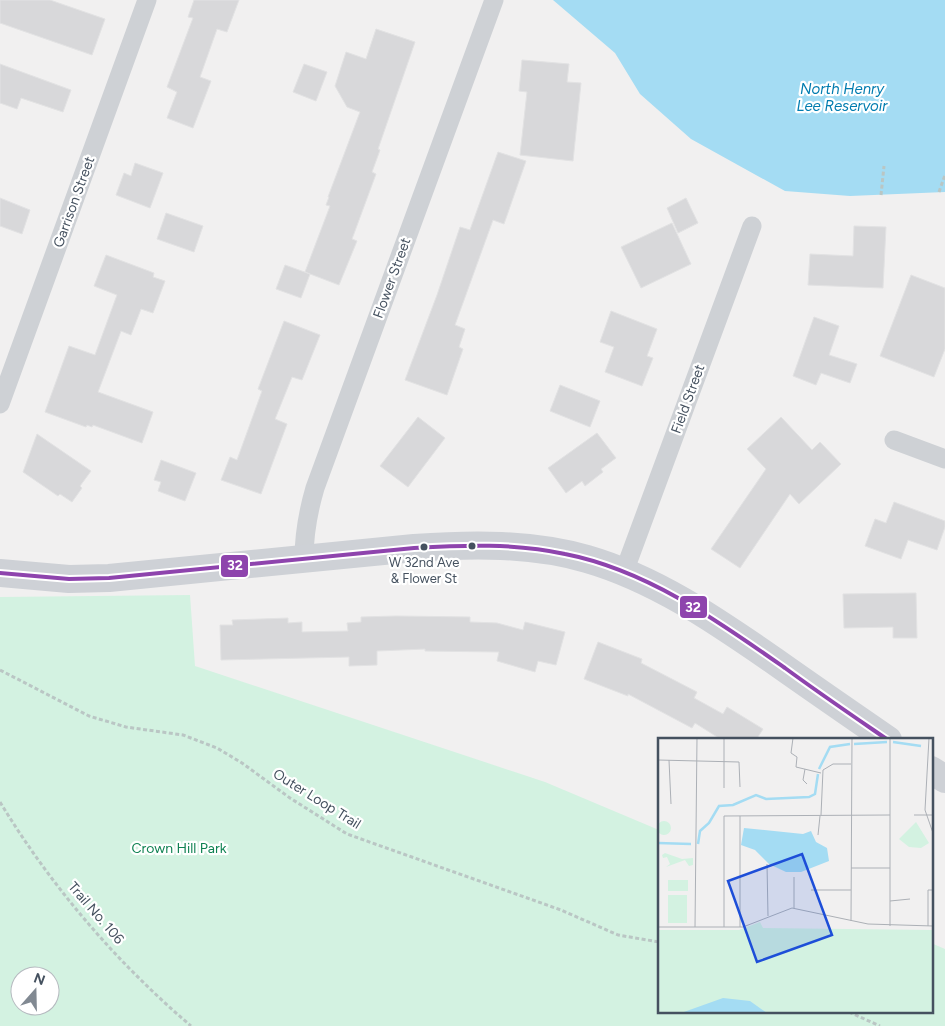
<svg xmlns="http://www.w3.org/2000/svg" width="945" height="1026" font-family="Figtree,sans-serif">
<rect width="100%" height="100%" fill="#f1f0f0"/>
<path fill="#d3f2e1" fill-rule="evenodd" d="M190,595L195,666L545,782L659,830V1012H931V943L945,949V1026H0V597ZM20,976H50V1006H20Z"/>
<path fill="#a4dcf3" d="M553,0H945V192L850,196L785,191L691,139L640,94L615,53Z"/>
<path fill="#d8d8da" stroke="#e2e2e3" d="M0,0H50L105,19L92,55L0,23Z
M194,0H239L227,32L217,29L200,77L211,81L193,128L167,118L177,92L167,87L193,18L188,17Z
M376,29L415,42L378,149L380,150L372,172L376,174L352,239L357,241L339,285L305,272L330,206L326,205L329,197H328L360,112L347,107L335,86L346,52L366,59Z
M522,60L569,64L567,82L581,83L573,161L520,155L527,92L519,91Z
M0,64L71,90L63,112L21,98L17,109L0,103Z
M304,64L327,72L316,101L293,92Z
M498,152L526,161L504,224L493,220L455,325L465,329L459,347L463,349L447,395L405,380L437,295L460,227L470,230Z
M135,163L163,173L150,208L116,195L124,173L131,176Z
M0,198L30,210L22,234L0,226Z
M686,198L698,223L678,233L667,208Z
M166,213L203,226L194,252L157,239Z
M672,223L691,264L641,288L621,247Z
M854,226L886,227L883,288L808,285L810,254L853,256Z
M106,255L154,273L153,277L165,281L153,313L141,309L131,335L121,331L98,392L153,412L142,443L93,425L92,427L87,425L86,427L45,412L69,346L95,355L117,295L94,286Z
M285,265L310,274L301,298L276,289Z
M911,275L945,288V349L934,377L880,356Z
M611,311L657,329L647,356L653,358L642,386L605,372L614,347L600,342Z
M814,317L839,326L829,355L857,364L850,383L821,373L816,385L793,376Z
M284,321L320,335L302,380L292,377L275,419L287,424L261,494L221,480L230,457L237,460L262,391L258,389Z
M560,385L600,401L590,427L550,411Z
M418,417L445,438L408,487L380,466Z
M781,417L812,450L820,442L841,464L799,504L790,494L740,568L711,549L766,469L747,449Z
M597,433L616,458L601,469L603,472L585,486L582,481L566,493L548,468Z
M37,434L91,471L80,486L82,488L72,502L60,494L58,496L23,472Z
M161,460L196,473L185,501L158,491L161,482L154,480Z
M894,502L945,521V527L937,550L908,540L901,559L865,546L875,519L886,523Z
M916,593L917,638H893V627L844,628L843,594Z
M396,616L470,617V622L497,623L523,630L525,622L565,632L556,665L538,661L535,672L497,661L499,652L425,651V649L377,651V665L349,666V657L221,660L220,625H233L232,620L288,618V623L302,622V632L348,631L347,623L361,622V617Z
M598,642L642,659L641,663L697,692L694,698L723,714L727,707L763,729L756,740H722L695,723L692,728L628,694V696L584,679Z"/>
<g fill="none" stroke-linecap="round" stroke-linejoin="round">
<path stroke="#bac6c4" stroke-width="3" stroke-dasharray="4 2.5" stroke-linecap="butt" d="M939,192L945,175
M881,195L884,166
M0,670L89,716L126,727L183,735L217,748L242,763L290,798L347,834L561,910L618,935L659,942
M0,802C51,886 116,962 191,1026
M849,1012L880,1026"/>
<path stroke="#ced1d5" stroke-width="19" d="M0,404L147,0
M894,440L945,459
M304,559C304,534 308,512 315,488L494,0
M624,572L752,226"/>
<path stroke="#ced1d6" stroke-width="28" d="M0,573L69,579L109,578L414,548C472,544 531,543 587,559C656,579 715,620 773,660C811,687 849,713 888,740
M931,770L945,779"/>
<defs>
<path id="bus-1" d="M0,573L69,579L109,578L414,548C464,545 515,543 565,554C647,570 718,621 785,668C819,693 853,716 888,740"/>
</defs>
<use href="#bus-1" stroke="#fff" stroke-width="8"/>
<use href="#bus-1" stroke="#8e44ad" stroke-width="4"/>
</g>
<g fill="#45515f" stroke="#fff" stroke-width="2">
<circle cx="472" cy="546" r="4.5"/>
<circle cx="424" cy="547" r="4.5"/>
</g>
<g text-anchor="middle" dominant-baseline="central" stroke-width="4.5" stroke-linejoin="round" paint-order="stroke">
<g font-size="13" fill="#45515f" stroke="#fff">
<text x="424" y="562">W 32nd Ave<tspan x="424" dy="16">&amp; Flower St</tspan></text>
</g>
<g font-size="14" fill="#45515f" stroke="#fff">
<text transform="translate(74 202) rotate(-70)">Garrison Street</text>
<text transform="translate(392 278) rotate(-70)">Flower Street</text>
<text transform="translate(688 399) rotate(-70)">Field Street</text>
<text transform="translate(317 799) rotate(32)">Outer Loop Trail</text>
<text transform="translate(96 913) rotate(49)">Trail No. 106</text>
</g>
<g font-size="14" fill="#0f8252" stroke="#fff">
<text x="179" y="848">Crown Hill Park</text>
</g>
<g font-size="15" font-style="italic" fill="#017caf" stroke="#fff">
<text x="842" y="89">North Henry<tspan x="842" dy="17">Lee Reservoir</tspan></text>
</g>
</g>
<g transform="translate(658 738)">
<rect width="275" height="275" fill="#f1f0f0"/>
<path d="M-1 90a7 7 0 1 1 14 0a7 7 0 1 1-14 0ZM258,84L271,105L263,110L251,109L241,101ZM7,115L24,121L35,120V127L31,128L27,122L8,129L12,126L9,119L5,120L4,117ZM10,142H30V153H10ZM10,157H29V185H10ZM102,184L105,190L275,192V275H0V192H81Z" fill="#d3f2e1"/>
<path d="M86,90L145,96L153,93L158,104L169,110L171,123L143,134H128L111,126L97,112L83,107ZM65,260L92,263L109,275H23Z" fill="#a4dcf3"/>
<path fill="none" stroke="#a4dcf3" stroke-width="2.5" d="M235,4L263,8M196,6L229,4M161,31L172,9L192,6M0,105L33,106M40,106L42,93L51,85L61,68L75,67L98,57L108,61L151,59L157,56L160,36"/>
<path fill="none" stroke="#acb0b6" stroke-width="1" d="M66,0V50M135,0L133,15L139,19L138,29L163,35M271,0L267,72L275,95M0,22L81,24L82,49M11,22L13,66M147,31L145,42L149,46M163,77L165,32L175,26H193M256,77H275M160,97L162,78M109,126L110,178M193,130H232M0,140V179M153,152H193M232,163L252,161M136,170V139M193,183L194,0M232,188V0M270,188V152H275M0,189H85L134,170L210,186L275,188M37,189L39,0M66,189V78L232,77M82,189V78"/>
<path fill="#1d4ed8" fill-opacity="0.15" stroke="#1d4ed8" stroke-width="2.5" d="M144,116L174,197L99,224L70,143Z"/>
<rect width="275" height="275" fill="none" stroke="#45515f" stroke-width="2.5"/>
</g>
<g stroke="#fff" stroke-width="2">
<rect x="220" y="554" width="29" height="24" rx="5" fill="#8e44ad"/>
<rect x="679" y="595" width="29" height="24" rx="5" fill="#8e44ad"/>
</g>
<g font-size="14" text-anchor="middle" font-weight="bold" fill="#fff">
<text x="235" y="570">32</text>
<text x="693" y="612">32</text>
</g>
<g transform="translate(35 991) rotate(20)"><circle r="24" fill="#ffffff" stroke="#b5b9bf"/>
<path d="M0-4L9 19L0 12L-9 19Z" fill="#818992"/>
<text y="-8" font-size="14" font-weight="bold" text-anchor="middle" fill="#45515f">N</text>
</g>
</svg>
